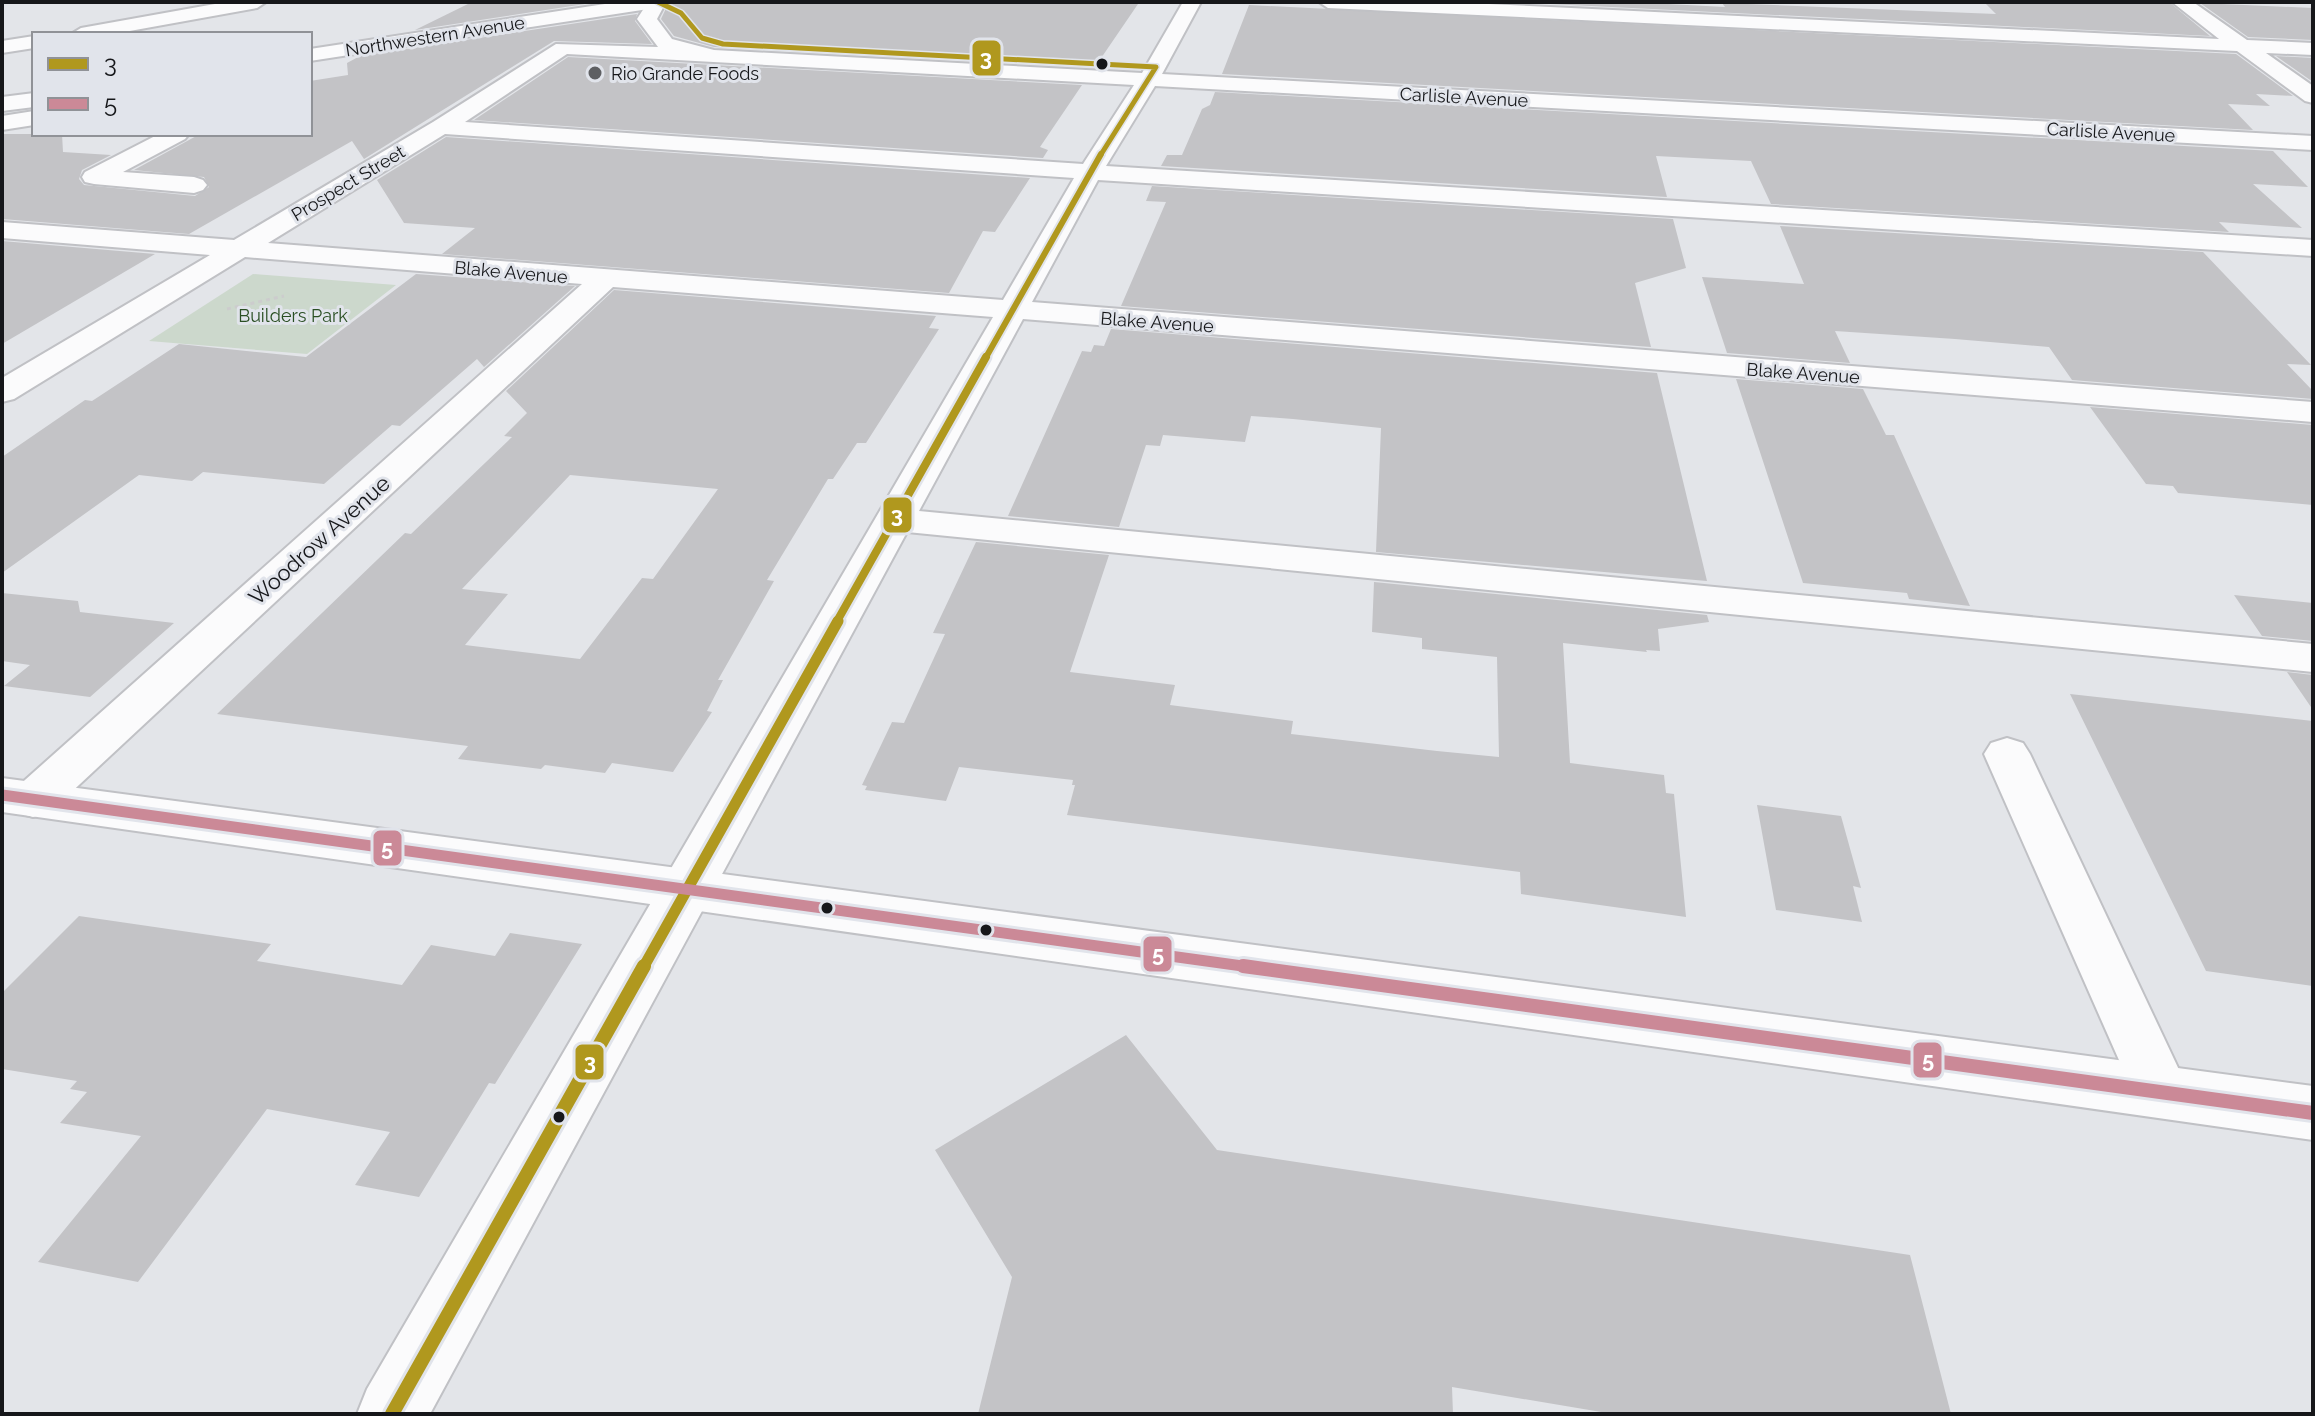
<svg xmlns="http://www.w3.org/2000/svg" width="2315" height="1416" font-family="Raleway,sans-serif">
<rect width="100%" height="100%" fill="#e3e5e9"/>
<path fill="#ccd8cc" d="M253,274L396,285L307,354L149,341Z"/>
<path fill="#c3c3c6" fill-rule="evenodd" d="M472,2H598L415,30Z
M669,2H1094L1138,4L1095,67L714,47L674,36L661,19Z
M1509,2H1630L1725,7L1722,3L1996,14L1984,2H2169L2210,36Z
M2200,3L2313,8V40L2248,37Z
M1249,5L2236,54L2293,96L2256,94L2270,106L2228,104L2253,130L1222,74Z
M637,14L635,21L652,44L554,41L364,159L352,141L189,234L2,219V134H62L63,152L111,155L82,170L79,179L84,185L195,196L209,187L204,177L134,170L200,134H310V81L348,75L347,63L360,56Z
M2276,56L2313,58V82Z
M568,57L1082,85L1040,147L1048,150L1043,158L474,120Z
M1215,92L2273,151L2308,187L2253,184L2302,228L2219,222L2229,232L1771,204L1751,161L1656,156L1667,197L1161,166L1167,155H1182L1202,109L1210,105Z
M446,137L1030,178L995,232L983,231L949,293L442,254L475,228L404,223L377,180Z
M1152,186L1673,219L1686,268L1635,283L1651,347L1121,306L1166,202L1146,201Z
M1780,226L2203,252L2311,365L2287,364L2313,391V399L2072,380L2049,347L1955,339L1835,331L1850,363L1727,353L1702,277L1804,284Z
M2,241L155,254L2,344Z
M416,274L575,286L484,367L477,359L400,426L392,425L324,484L203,472L192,481L139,475L2,573V457L85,400L92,401L179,344L306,357Z
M614,290L936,316L929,328L939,329L866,443H857L833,479H828L767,580L774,581L718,680H723L707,711L712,712L673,772L612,763L605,773L545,765L541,769L458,759L468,746L217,714L405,533L411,534L512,437L504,436L527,413L506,391ZM570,475L718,489L653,579L642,578L580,659L465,645L508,594L462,589Z
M1111,329L1657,373L1707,581L1376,552L1381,428L1293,419L1251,416L1245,442L1163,435L1160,446L1146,445L1119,527L1008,516L1082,351L1091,352L1094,345L1104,346Z
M1736,379L1863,389L1886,435H1894L1970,606L1909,599L1907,593L1803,583Z
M2090,407L2313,425V505L2178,493L2173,486L2146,484Z
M976,542L1109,555L1070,672L1175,685L1170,705L1293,721L1291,734L1437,751L1499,757L1497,657L1422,649V638L1372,632L1374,582L1707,615L1709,622L1658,629L1660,651L1646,650L1647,652L1563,643L1570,763L1664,775L1666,793L1674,794L1686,917L1521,894L1520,872L1067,815L1075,785H1072L1073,780L959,767L946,801L865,790L867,786L862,785L892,722L904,723L945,634L933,633Z
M2,593L78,601L80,612L174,623L90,697L4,686L30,665L2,661Z
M2234,595L2313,603V641L2262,636Z
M2287,672L2313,675V710Z
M2070,694L2313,721V986L2206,971Z
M1757,805L1841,816L1861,888L1853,886L1862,922L1776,910Z
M79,916L271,944L257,961L402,985L431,945L495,956L510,933L582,944L495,1084L489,1083L419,1197L355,1185L390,1132L267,1109L138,1282L38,1262L141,1136L60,1123L87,1092L70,1089L77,1081L2,1069V993Z
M1126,1035L1217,1150L1910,1255L1951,1414H1613L1452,1387L1453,1414H978L1012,1277L935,1150Z"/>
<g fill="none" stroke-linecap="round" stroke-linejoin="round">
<defs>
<path id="minor" d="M226,2H266L257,8L113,34H71L81,28Z
M648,2H666L657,19L672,39L714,50L1142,73L1183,2H1201L1162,74L2313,136V150L1155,86L1106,166L2313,240V256L1098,180L1032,302L2313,402V422L1023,319L919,511L2313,644V672L907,532L430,1414H357L367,1389L993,317L613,287L50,812L33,817L16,812L9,800L16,788L582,284L245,257L14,399L2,402V378L210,255L2,238V222L234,240L433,122L556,44L658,47L637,19ZM567,54L1134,85L1083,164L465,122ZM445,134L1074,178L1003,300L268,243Z
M1319,2H1446L2219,39L2172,2H2193L2247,40L2313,43V55L2266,53L2313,86V103L2305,101L2237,51L1328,8Z
M34,36V48L2,53V41Z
M34,111V125L2,130V116Z
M159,134H189L185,139L123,172L194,177L203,180L207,185L203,190L194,193L94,184L85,182L82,177L85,172Z
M2007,738L2023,743L2030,754L2181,1074L2190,1092L2181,1110L2161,1118L2141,1110L1984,754L1991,743Z"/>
<path id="major" d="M618,2H664L655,8L310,61V49Z
M34,93V107L2,111V97Z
M2,778L2313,1086V1140L2,812Z"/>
</defs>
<use href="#minor" stroke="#c0c1c5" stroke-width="4"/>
<use href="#major" stroke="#c0c1c5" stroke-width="4"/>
<path stroke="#cccccd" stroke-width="3" stroke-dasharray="4 4" stroke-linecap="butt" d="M227,309L284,296"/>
<use href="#minor" fill="#fbfbfc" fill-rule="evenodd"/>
<use href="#major" fill="#fbfbfc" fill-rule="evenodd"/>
<defs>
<path id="bus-1-far4" d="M658,2L681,13L702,38L723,44L1156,67L1100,156"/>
<path id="bus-1-far3" d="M985,359L1101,154"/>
<path id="bus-1-far2" d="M836,623L986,357"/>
<path id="bus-1-far1" d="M643,968L838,621"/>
<path id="bus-1" d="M392,1414L644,966"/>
<path id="bus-2-far1" d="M2,795L1257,968"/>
<path id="bus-2" d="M1243,966L2313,1113"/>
</defs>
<use href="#bus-1-far4" stroke="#e1e4eb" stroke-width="8"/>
<use href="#bus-1-far3" stroke="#e1e4eb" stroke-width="10"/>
<use href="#bus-1-far2" stroke="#e1e4eb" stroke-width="13"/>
<use href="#bus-1-far1" stroke="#e1e4eb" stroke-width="17"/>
<use href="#bus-1" stroke="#e1e4eb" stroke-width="20"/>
<use href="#bus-2-far1" stroke="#e1e4eb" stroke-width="17"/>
<use href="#bus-2" stroke="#e1e4eb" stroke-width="20"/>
<use href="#bus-1-far4" stroke="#b0981e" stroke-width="5"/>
<use href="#bus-1-far3" stroke="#b0981e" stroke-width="6"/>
<use href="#bus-1-far2" stroke="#b0981e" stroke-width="8"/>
<use href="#bus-1-far1" stroke="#b0981e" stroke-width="11"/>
<use href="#bus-1" stroke="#b0981e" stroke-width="14"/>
<use href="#bus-2-far1" stroke="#cb8997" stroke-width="11"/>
<use href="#bus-2" stroke="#cb8997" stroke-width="14"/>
</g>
<g fill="#16171a" stroke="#e1e4eb" stroke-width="3">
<circle cx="1102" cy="64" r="7"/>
<circle cx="827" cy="908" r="7"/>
<circle cx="986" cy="930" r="7"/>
<circle cx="559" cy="1117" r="7"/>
</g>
<circle fill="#5e5f62" stroke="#e1e4eb" stroke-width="3" cx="595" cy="73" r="8"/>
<g text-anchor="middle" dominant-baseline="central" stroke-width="6" stroke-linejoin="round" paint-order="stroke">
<g font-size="18" fill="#16171a" stroke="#e1e4eb">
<text transform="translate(435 36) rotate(-9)">Northwestern Avenue</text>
<text transform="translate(1464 97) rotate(3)">Carlisle Avenue</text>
<text transform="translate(2111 132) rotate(3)">Carlisle Avenue</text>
<text transform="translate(348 183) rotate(-31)">Prospect Street</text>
<text transform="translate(511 272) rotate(5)">Blake Avenue</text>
<text transform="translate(1157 322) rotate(4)">Blake Avenue</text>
<text transform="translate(1803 373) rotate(4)">Blake Avenue</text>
</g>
<g font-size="18" fill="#16171a" stroke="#e1e4eb" text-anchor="start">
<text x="611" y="73">Rio Grande Foods</text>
</g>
<g font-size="18" fill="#2a4f23" stroke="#e1e4eb">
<text x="293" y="315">Builders Park</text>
</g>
<g font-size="22" fill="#16171a" stroke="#e1e4eb">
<text transform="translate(319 540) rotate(-42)">Woodrow Avenue</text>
</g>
</g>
<g stroke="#e1e4eb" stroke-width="3">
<rect x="971" y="39" width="31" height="38" rx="8" fill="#b0981e"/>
<rect x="882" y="496" width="31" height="38" rx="8" fill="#b0981e"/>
<rect x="372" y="829" width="31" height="38" rx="8" fill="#cb8997"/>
<rect x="1142" y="935" width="31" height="38" rx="8" fill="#cb8997"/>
<rect x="1912" y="1041" width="31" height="38" rx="8" fill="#cb8997"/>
<rect x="574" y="1043" width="31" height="38" rx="8" fill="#b0981e"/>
</g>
<g font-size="22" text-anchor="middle" font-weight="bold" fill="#fff">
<text x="986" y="66">3</text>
<text x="897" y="523">3</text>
<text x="387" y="856">5</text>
<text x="1158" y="962">5</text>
<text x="1928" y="1068">5</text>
<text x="590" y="1070">3</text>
</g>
<rect width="2315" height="1416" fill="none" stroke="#16171a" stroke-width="8"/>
<rect x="32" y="32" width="280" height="104" fill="#e1e4eb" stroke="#909297" stroke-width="2"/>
<rect x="48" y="58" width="40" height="12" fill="#b0981e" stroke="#909297" stroke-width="2"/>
<text x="104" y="72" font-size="24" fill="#16171a">3</text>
<rect x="48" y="98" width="40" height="12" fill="#cb8997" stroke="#909297" stroke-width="2"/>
<text x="104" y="112" font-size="24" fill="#16171a">5</text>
</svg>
